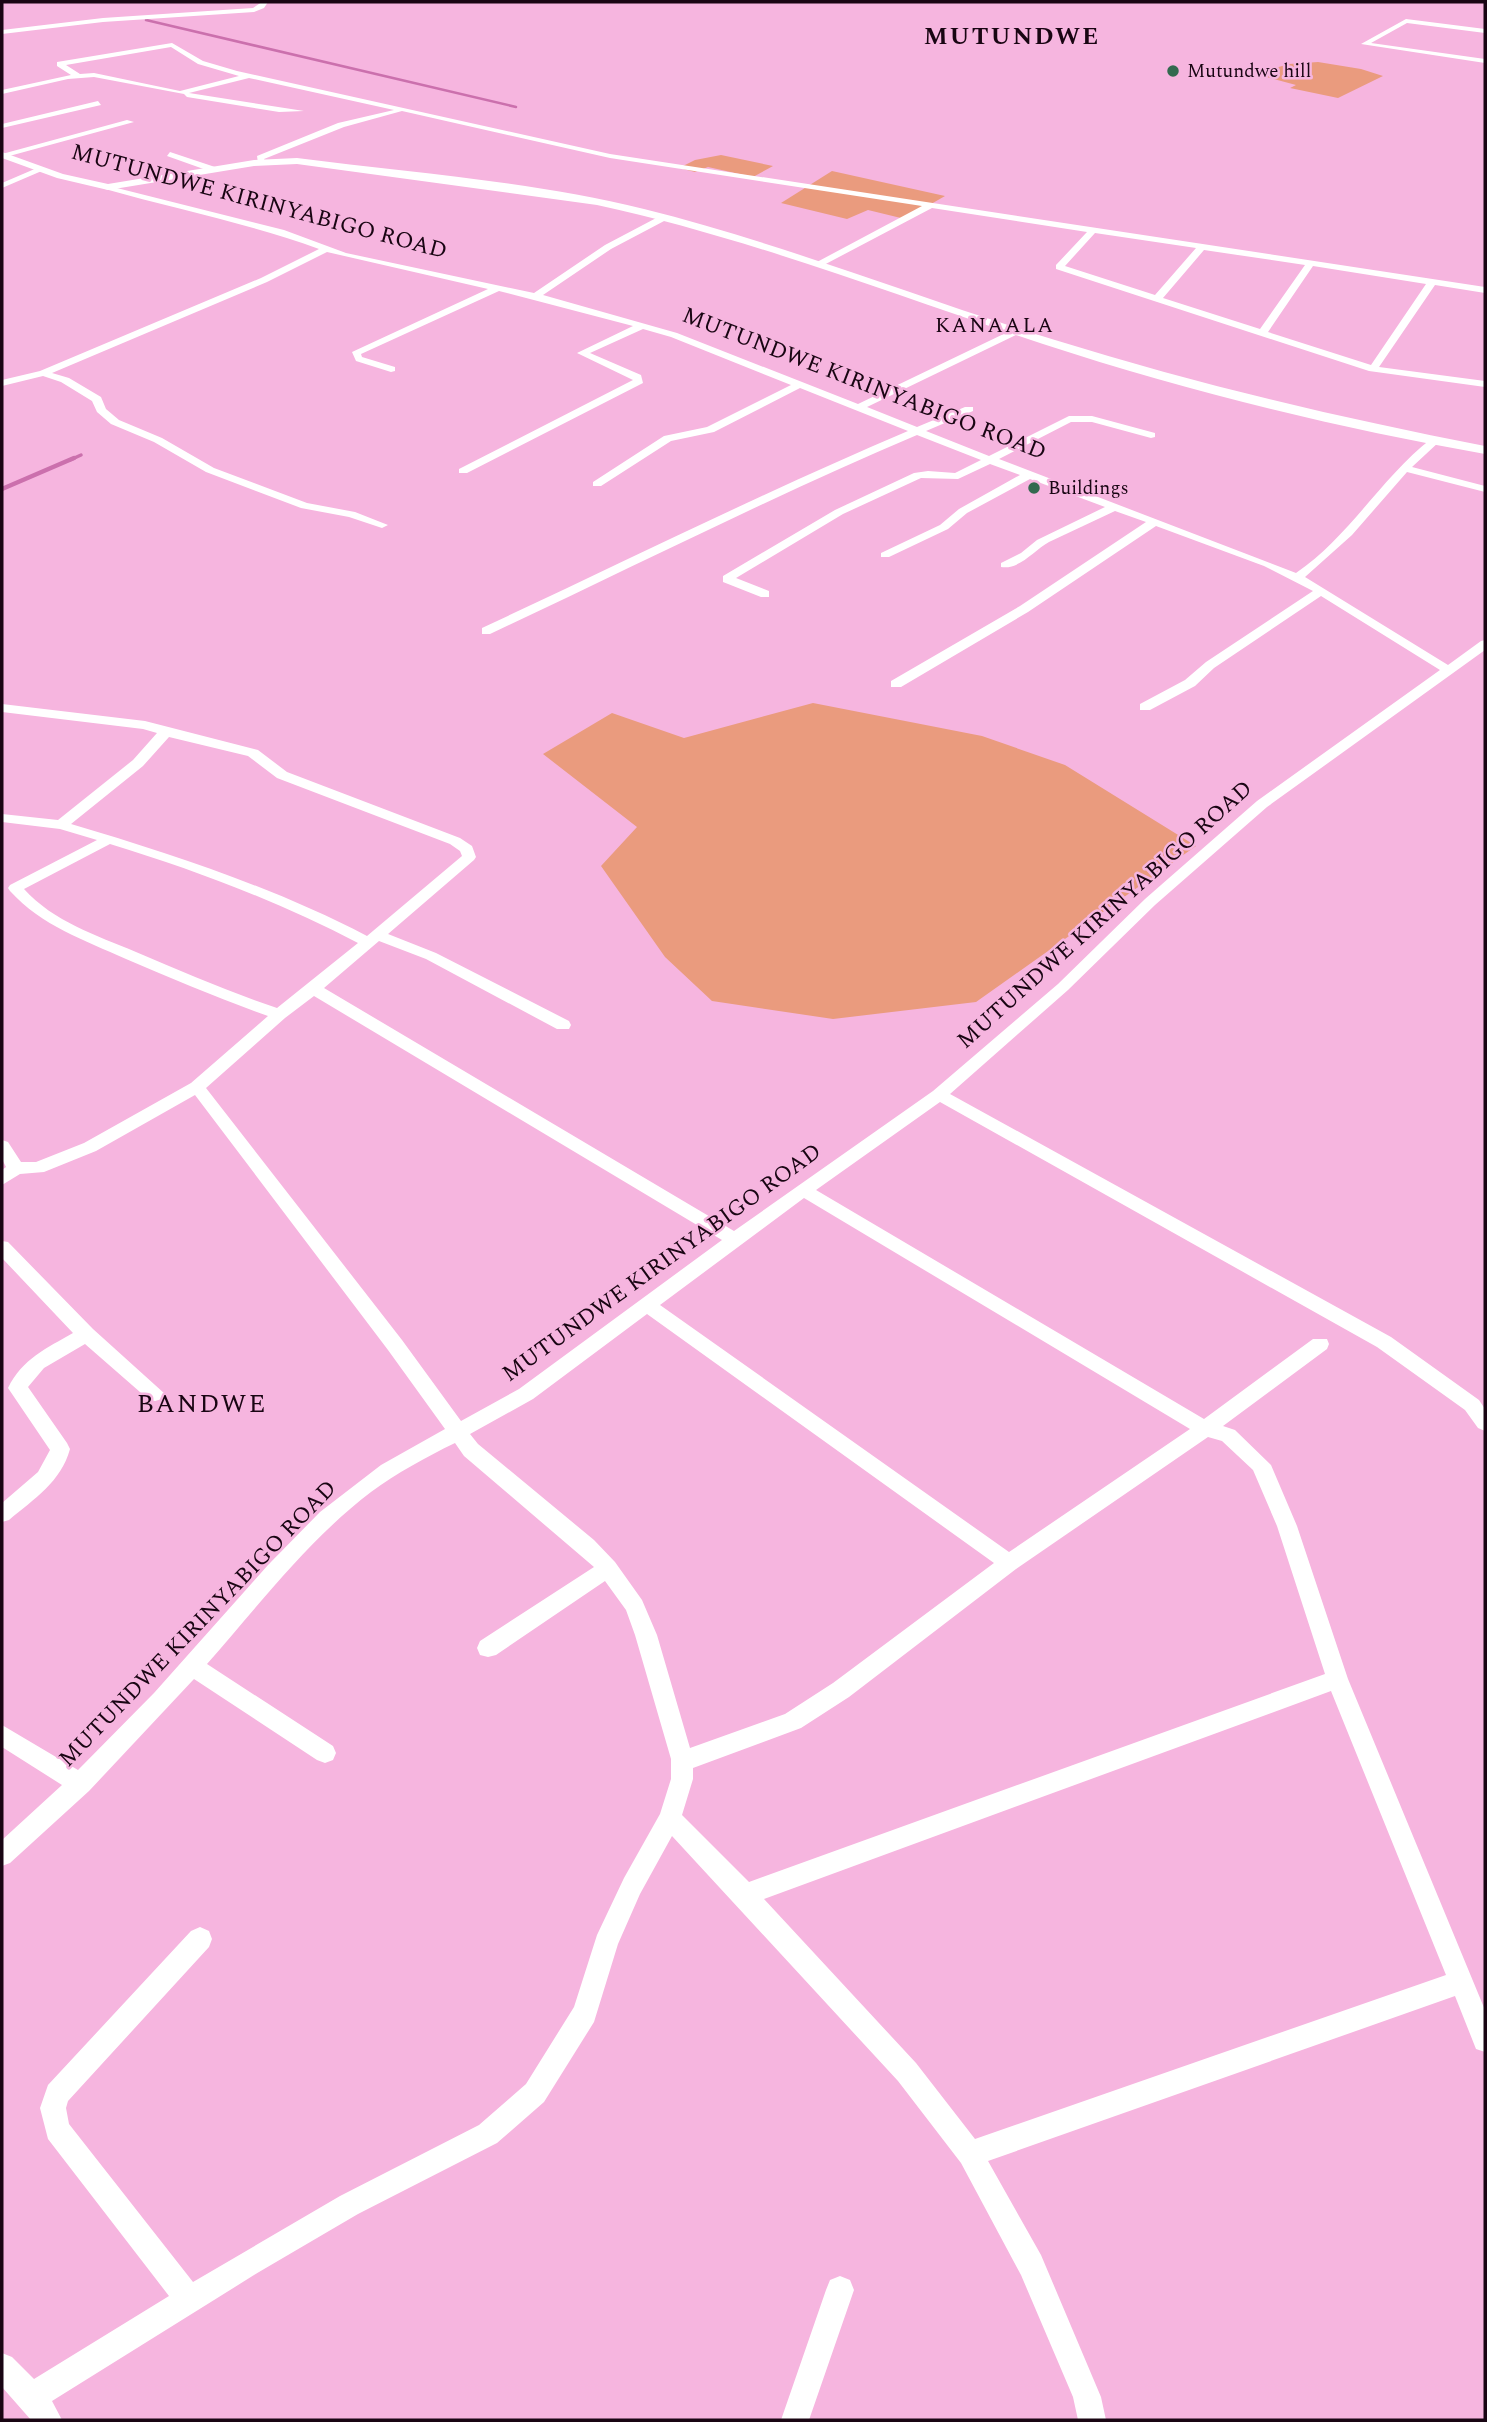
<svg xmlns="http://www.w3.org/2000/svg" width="1487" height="2422" font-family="Spectral,serif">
<rect width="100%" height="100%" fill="#f6b5df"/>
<path fill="#ea9b7e" d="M1318,62L1361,69L1383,76L1338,98L1290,88L1296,85L1255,74L1289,64Z
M721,155L773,166L753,177L708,167L695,172L679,168L695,160Z
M832,171L945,196L905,219L868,210L847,219L781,203Z
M813,703L982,736L1065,765L1196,846L976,1002L833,1019L712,1001L665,957L601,866L637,827L543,754L612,713L684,738Z"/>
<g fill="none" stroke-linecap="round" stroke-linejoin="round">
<path stroke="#cb70ad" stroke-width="2.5" d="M146,20L516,107"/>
<path stroke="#cb70ad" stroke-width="3.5" d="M70,460L81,455"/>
<path stroke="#cb70ad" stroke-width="4.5" d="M2,489L74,458"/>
<path fill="#fff" fill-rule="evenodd" d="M262,2H268L264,8L254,12L103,22L2,34V30L103,18L253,8Z
M1406,19L1485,29V33L1407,23L1371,43L1485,59V63L1361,44Z
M172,43L203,61L237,71L610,154L1485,287V293L1435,285L1379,367L1485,381V387L1369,371L1056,269V265L1087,232L932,208L820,267L817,266V262L922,206L610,158L402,111L344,127L264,159L266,163L262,165L258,163L257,156L338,123L394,110L249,78L189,93L304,111L279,112L187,97L184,94L94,77L68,79L2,94V90L71,75L57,66V62ZM171,47L198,64L239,76L180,91L94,73L80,74L66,65ZM1095,233L1196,248L1155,295L1065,266ZM1204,250L1305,265L1260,329L1163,298ZM1313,266L1426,284L1371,365L1268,332Z
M98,101L101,105L2,128V124Z
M127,120L134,122L2,158V154Z
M170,152L218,168L219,170L212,172L167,156Z
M37,168L44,170L2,188V183Z
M105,185L284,230L346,253L534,293L605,245L660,216H666V220L611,249L543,295L677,333L858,404L1014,329H1020V333L867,407L917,427L965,407H973V411L926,431L989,456L1069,416H1092L1155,433V437L1151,438L1092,422H1071L999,459L1296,573C1349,537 1381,478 1431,439L1440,441L1412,467L1485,486V492L1407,472L1352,535L1305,577L1448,665L1481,641L1485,640V650L1267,807L1155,905L1068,990L950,1094L1391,1337L1479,1400L1485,1409V1431L1478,1428L1465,1410L1377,1347L940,1102L816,1190L1204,1419L1313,1339H1327L1329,1344L1327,1349L1223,1426L1235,1430L1271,1465L1297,1526L1348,1679L1485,2010V2052L1476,2049L1455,1996L988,2161L1041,2255L1101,2397L1106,2420H1078L1073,2397L1021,2275L961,2163L898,2081L672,1836L640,1894L618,1944L594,2022L544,2102L497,2143L358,2214L259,2272L52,2401L62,2420H31L2,2387V2353L12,2357L34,2379L169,2296L48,2139L40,2108L48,2085L191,1931L200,1927L209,1931L212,1939L209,1947L68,2101L66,2108L69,2124L193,2282L340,2196L479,2125L526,2084L574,2007L597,1935L624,1878L660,1814L671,1779V1759L635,1635L626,1610L605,1581L496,1655L488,1657L480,1655L477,1648L480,1641L594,1567L464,1456L455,1443C426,1457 397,1473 371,1492C308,1540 259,1605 207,1664L333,1746L336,1753L333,1760L325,1763L317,1760L194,1679L89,1791L10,1863L2,1866V1840L62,1785L2,1747V1725L78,1770L154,1693L268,1565L320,1512L381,1465L445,1429L388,1350L195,1095L96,1151L44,1172L20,1174L2,1185V1170L6,1167L2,1159V1140L8,1142L21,1162H36L84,1143L191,1083L268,1016C220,999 173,979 126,959C84,940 42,926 10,891L8,888L10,885L97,840L60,829L2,822V814L58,820L133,760L157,733L143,729L2,712V704L145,721L258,750L287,772L460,838L472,846L476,857L474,860L388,934L436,953L569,1021L571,1025L569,1029H557L426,959L379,941L324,988L734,1231L933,1091L1058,984L1145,899L1257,801L1440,670L1321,596L1214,668L1195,686L1150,710H1140V704L1185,680L1206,662L1313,591L1264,566L1156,526L1028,612L901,687H891V681L1020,606L1146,522L1115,511C1093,521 1071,532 1049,542C1034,550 1020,570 1001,567V563L1021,553L1037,540L1105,507L1030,479L967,513L948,529L889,557H881V553L940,525L959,509L1020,475L990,464L958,479L921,478L843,514L736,578L769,591V597H761L723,582V576L835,510L914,473L928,471L955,473L981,460L917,435C773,496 633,567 490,634H482V628C624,562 764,492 908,431L800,388L714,432L671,441L601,486H593V482L664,436L707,427L791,385L671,337L643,329L590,353L641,375L643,383L467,473H459V469L633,380L577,353L633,326L499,291L361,354L362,357L395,367V371L391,372L356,361L352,352L488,289L327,252L267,282L52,373L69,378L101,397L106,409L119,420L162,438L214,468L307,503L355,512L388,525L382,528L349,517L301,508L206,472L154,442L111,424L97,412L92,401L61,382L43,376L2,386V380L40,371L261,278L319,249C250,224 176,209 105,189ZM169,737L248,756L277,778L450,844L460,851L462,856L367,936C273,887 172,854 71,824L143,766ZM110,844C195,870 280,902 358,943L277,1008C229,992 183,972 136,952C96,935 54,922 24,889ZM314,996L722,1240L519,1389L461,1421L402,1340L206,1088L285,1018ZM804,1198L1190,1429L1009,1552L660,1305ZM647,1314L994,1563L833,1683L785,1714L690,1748L657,1635L642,1600L615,1562L594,1540L478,1444L470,1434L533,1399ZM1208,1437L1222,1441L1253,1470L1277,1526L1325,1674L749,1882L682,1815L693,1779V1768L801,1728L849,1697L1016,1569ZM1331,1691L1446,1975L975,2139L916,2063L764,1899Z
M2,1241L8,1242L93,1329L165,1394L162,1399L155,1401L148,1399L85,1344L44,1368L28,1387L67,1443L70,1449C61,1482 34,1499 9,1520L2,1522V1503L38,1472L50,1450L8,1388C22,1359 47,1348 73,1333L2,1258Z
M840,2276L850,2280L854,2290L809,2420H781L826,2290L830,2280Z"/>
<path fill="#fff" fill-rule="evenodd" d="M2,152L63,174L108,184L254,160L297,158C412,173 531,181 644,209C784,244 918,298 1055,340C1197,384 1339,418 1485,446V454C1336,428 1187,391 1043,344C895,295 749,238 597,205L297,164L254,166L108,190L57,178L2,158Z"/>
</g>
<g fill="#33694f" stroke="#f6b5df" stroke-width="2.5">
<circle cx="1173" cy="71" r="7"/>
<circle cx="1034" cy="488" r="7"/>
</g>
<g text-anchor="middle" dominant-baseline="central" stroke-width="5" stroke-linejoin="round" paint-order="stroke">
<g font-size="19" fill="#190513" stroke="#f6b5df" text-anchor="start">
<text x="1187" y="71">Mutundwe hill</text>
<text x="1048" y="488">Buildings</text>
</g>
<g font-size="21" letter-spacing="2" fill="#190513" stroke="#f6b5df">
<text x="995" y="326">KANAALA</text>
</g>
<g font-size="23" fill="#190513" stroke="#f6b5df">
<text transform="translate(259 202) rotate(15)">MUTUNDWE KIRINYABIGO ROAD</text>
<text transform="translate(864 384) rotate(21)">MUTUNDWE KIRINYABIGO ROAD</text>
<text transform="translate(1105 915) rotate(-42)">MUTUNDWE KIRINYABIGO ROAD</text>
<text transform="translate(662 1263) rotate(-36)">MUTUNDWE KIRINYABIGO ROAD</text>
<text transform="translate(198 1624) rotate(-46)">MUTUNDWE KIRINYABIGO ROAD</text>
</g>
<g font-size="24" font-weight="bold" letter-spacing="2" fill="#190513" stroke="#f6b5df">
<text x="1012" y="37">MUTUNDWE</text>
</g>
<g font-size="26" letter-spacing="2" fill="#190513" stroke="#f6b5df">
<text x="202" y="1404">BANDWE</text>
</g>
</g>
<rect width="1487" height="2422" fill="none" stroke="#190513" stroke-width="7"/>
</svg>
